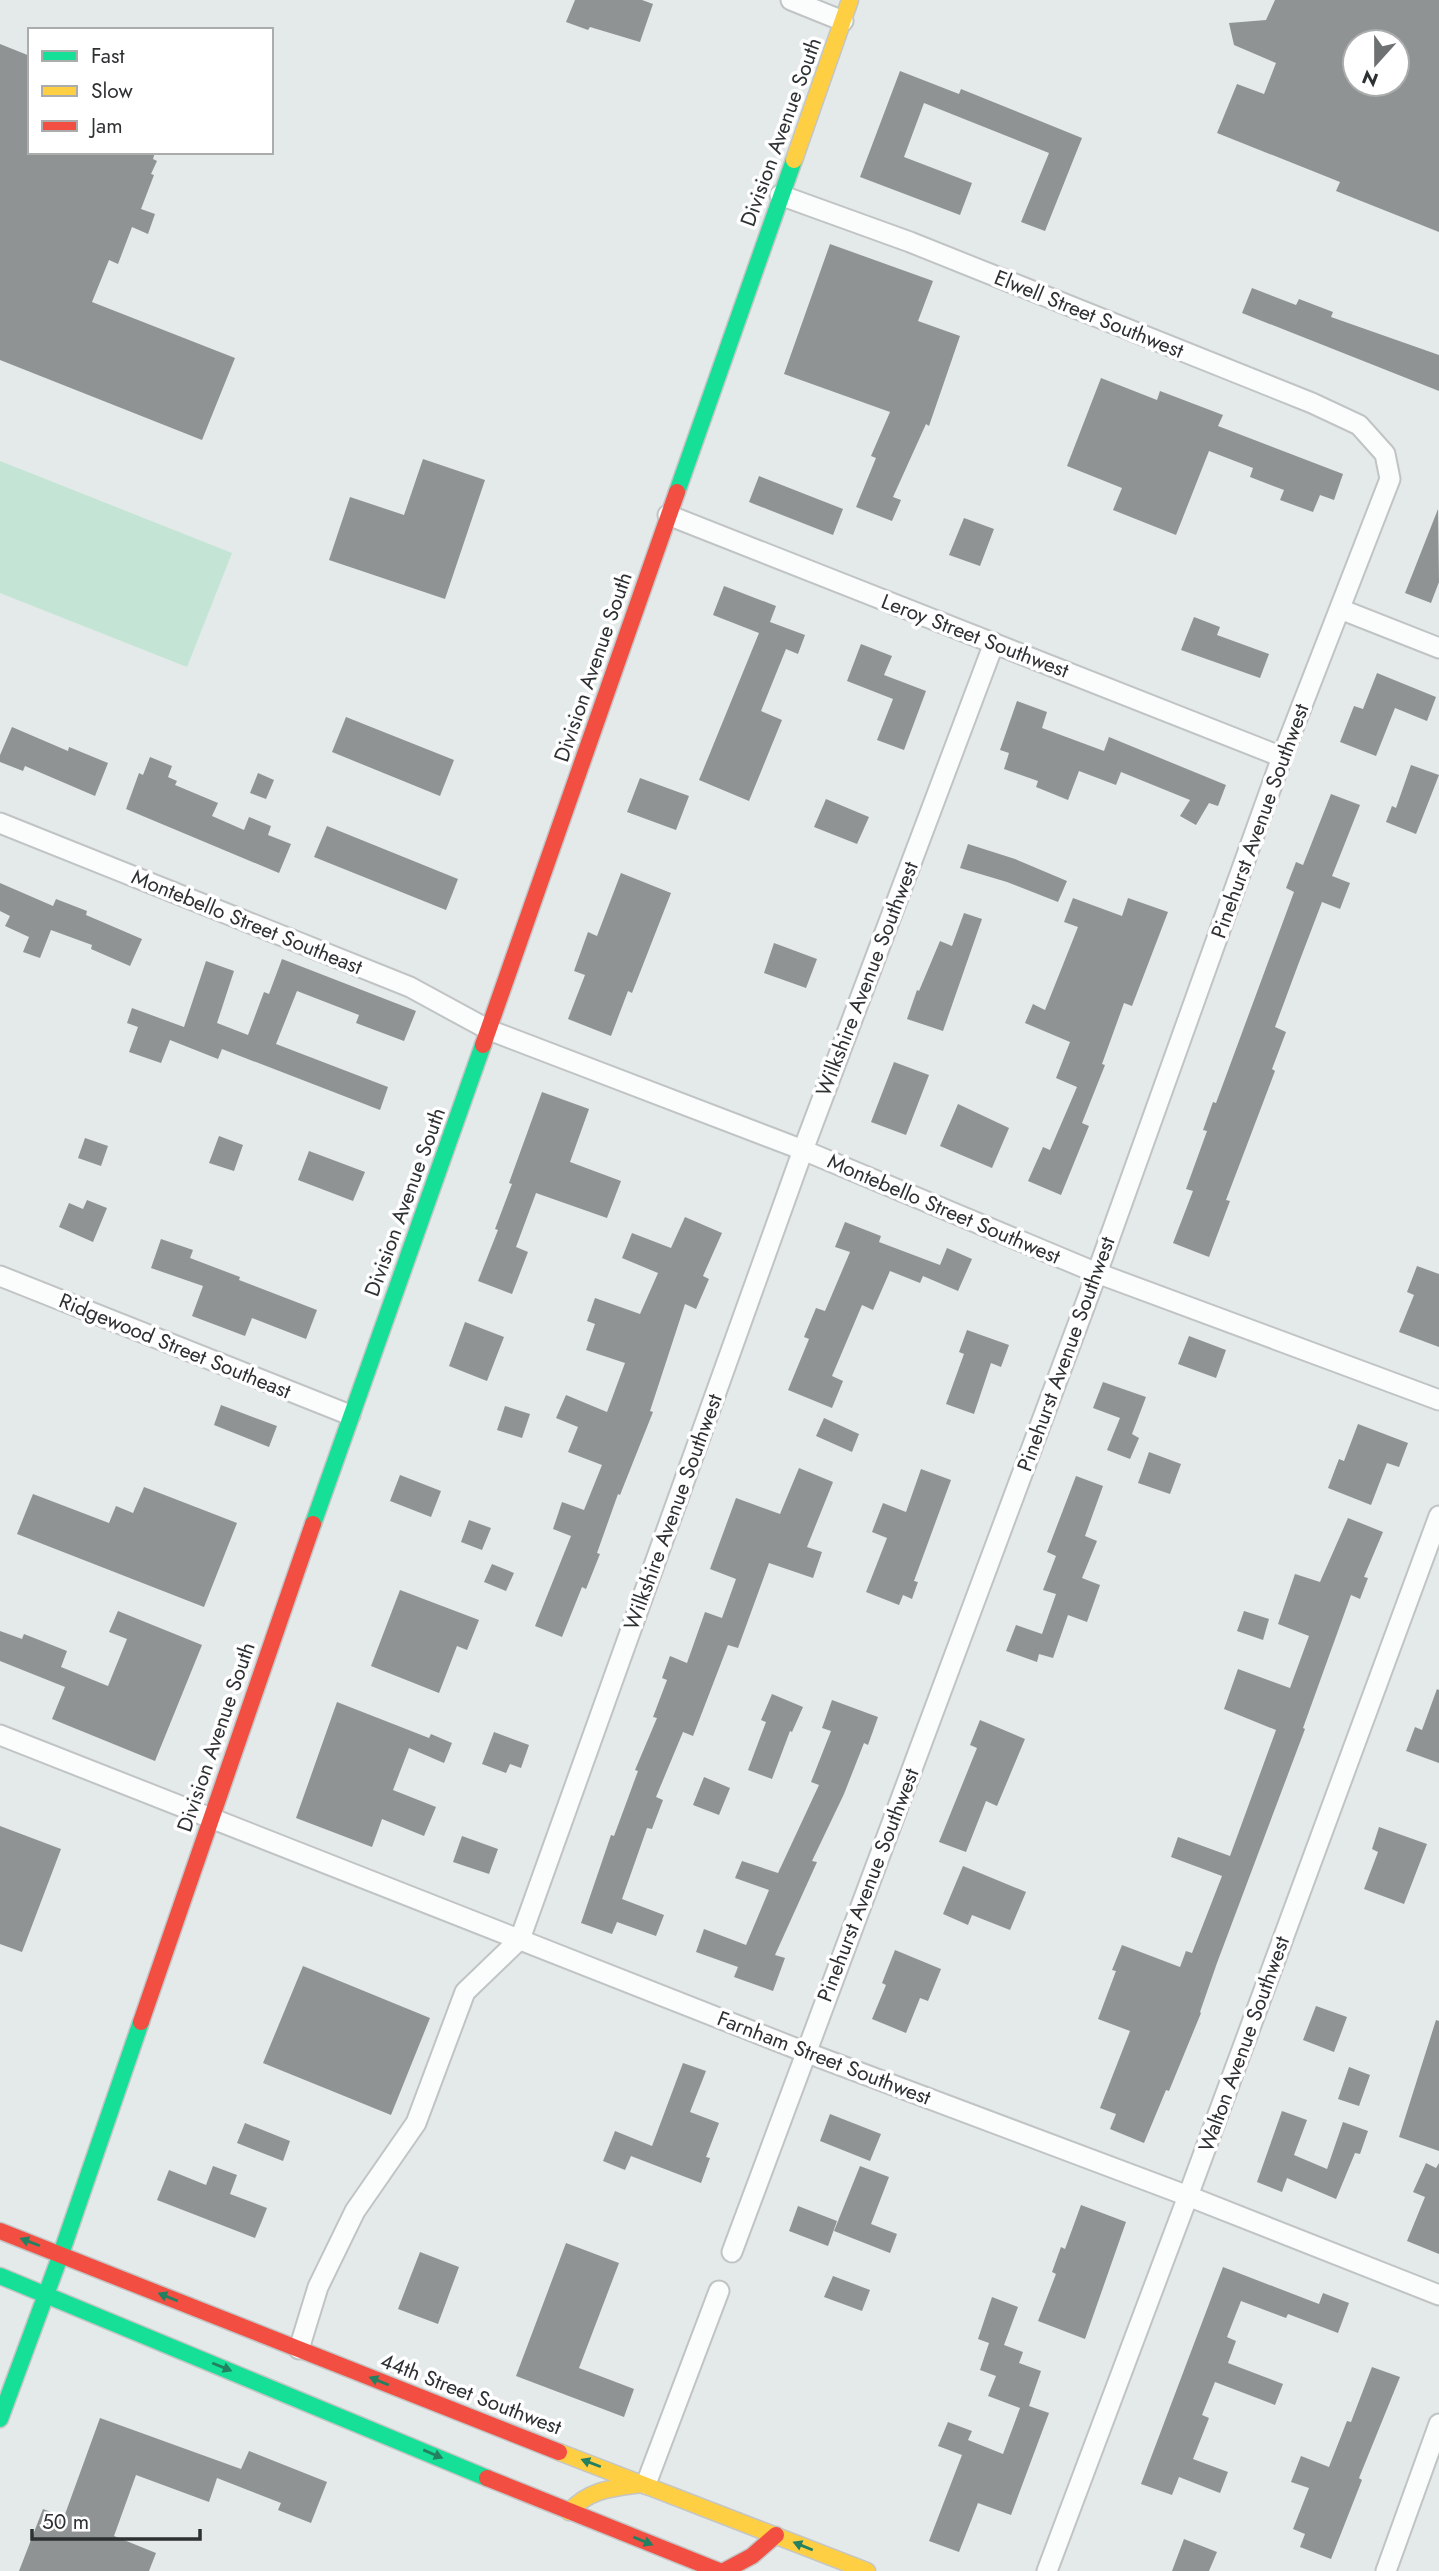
<svg xmlns="http://www.w3.org/2000/svg" width="1439" height="2571" font-family="Jost,sans-serif">
<rect width="100%" height="100%" fill="#e4e9e9"/>
<path fill="#c4e5d5" d="M0,461L232,553L187,667L0,593Z"/>
<path fill="#8f9393" fill-rule="evenodd" d="M575,0H642L653,4L640,42L590,27L588,30L566,22Z
M1275,0H1439V232L1336,191L1340,182L1217,133L1237,84L1264,94L1276,63L1234,45L1229,23L1266,20ZM1355,42H1397V84H1355Z
M0,44L30,56V152H155L153,159L157,161L151,174L154,175L141,209L155,214L148,234L132,227L118,264L109,260L92,302L235,358L202,440L0,360Z
M900,71L959,94L961,89L1082,138L1045,231L1021,222L1049,153L924,103L904,157L972,183L960,215L860,177Z
M830,244L933,281L918,321L960,336L929,426L926,424L893,497L901,500L892,521L856,507L876,458L871,456L890,412L784,374Z
M1252,288L1296,305L1299,299L1333,312L1331,317L1439,355V391L1242,313Z
M1101,378L1157,400L1160,391L1223,415L1218,426L1343,474L1334,500L1320,495L1313,512L1280,500L1284,490L1250,477L1253,468L1209,451L1176,535L1113,510L1122,488L1067,466Z
M423,459L485,480L445,599L329,560L350,497L404,515Z
M759,476L843,509L833,535L749,502Z
M1438,509L1439,582L1431,603L1405,593Z
M964,518L994,529L980,566L949,555Z
M724,586L776,606L770,622L805,635L798,654L786,649L761,711L782,720L749,801L699,780L759,633L713,615Z
M1194,617L1220,627L1217,635L1269,654L1260,678L1181,650Z
M861,644L892,656L884,675L926,691L904,750L877,740L893,699L847,681Z
M1377,673L1436,697L1427,721L1395,708L1376,756L1340,742L1354,706L1363,709Z
M1017,701L1047,712L1042,728L1104,751L1109,737L1226,785L1218,806L1209,803L1196,825L1180,816L1190,800L1121,772L1116,785L1079,771L1068,800L1036,787L1038,781L1004,769L1009,753L1000,750Z
M346,717L454,760L440,796L332,752Z
M12,727L68,751L69,747L108,763L95,796L25,766L23,771L0,762V755Z
M150,757L172,766L168,777L177,781L175,785L218,803L212,816L244,830L249,817L271,826L268,835L291,844L279,873L126,809L139,773L143,775Z
M1411,765L1439,775L1416,834L1386,822L1392,806L1396,808Z
M258,773L274,780L266,799L250,793Z
M640,778L689,796L676,830L627,812Z
M1331,794L1360,805L1332,876L1350,883L1340,909L1322,902L1298,965L1275,1027L1286,1032L1272,1069L1275,1071L1226,1200L1230,1201L1209,1257L1173,1243L1193,1191L1186,1189L1207,1131L1203,1130L1213,1102L1216,1103L1294,892L1286,888L1296,862L1303,865Z
M826,799L869,817L857,844L814,827Z
M327,826L458,879L446,910L314,857Z
M968,844L1015,859L1067,881L1058,902L1007,882L960,868Z
M621,873L671,893L632,993L628,991L611,1036L568,1019L585,975L574,971L588,932L597,936Z
M0,883L53,906L56,899L87,911L86,915L142,939L130,966L91,949L92,945L51,930L40,958L23,952L29,937L5,926L10,916L0,911Z
M1073,898L1122,916L1128,898L1168,912L1132,1006L1124,1003L1102,1064L1105,1065L1082,1123L1089,1126L1061,1195L1028,1181L1043,1147L1050,1150L1077,1087L1056,1078L1070,1042L1025,1023L1033,1004L1045,1010L1078,927L1064,922Z
M964,913L982,919L943,1031L907,1019L917,990L919,991L940,941L952,946Z
M774,943L817,959L806,988L764,973Z
M282,959L416,1011L404,1041L356,1023L359,1015L297,991L276,1044L388,1087L380,1110L222,1049L218,1059L170,1040L161,1063L129,1052L138,1027L127,1023L132,1008L184,1027L206,961L234,971L217,1023L248,1035L264,992L269,994Z
M894,1062L929,1075L906,1135L871,1122Z
M542,1092L589,1109L570,1162L621,1181L607,1218L536,1193L516,1247L528,1252L512,1294L478,1281L498,1230L495,1229L512,1184L509,1183Z
M958,1104L1009,1128L992,1168L940,1146Z
M219,1136L243,1145L234,1171L209,1163Z
M85,1138L108,1146L101,1166L78,1158Z
M309,1151L365,1172L353,1201L298,1180Z
M87,1200L107,1208L93,1242L59,1227L69,1203L83,1209Z
M685,1217L722,1233L703,1276L709,1279L696,1309L685,1304L650,1411L653,1412L620,1495L618,1494L597,1553L600,1554L586,1589L582,1587L562,1637L535,1626L571,1536L553,1529L562,1502L584,1510L602,1465L568,1452L578,1427L556,1418L566,1395L607,1412L625,1363L586,1350L595,1324L587,1321L595,1298L640,1314L658,1273L622,1258L632,1233L671,1248Z
M845,1222L881,1236L879,1242L940,1265L947,1248L972,1259L958,1291L923,1276L920,1283L890,1271L873,1310L862,1305L832,1376L843,1381L832,1408L788,1390L809,1339L804,1337L816,1308L825,1311L850,1252L835,1247Z
M161,1239L193,1250L190,1258L240,1277L239,1280L317,1310L306,1339L252,1318L245,1336L192,1316L203,1286L151,1268Z
M1417,1266L1439,1274V1347L1399,1332L1414,1295L1407,1292Z
M465,1322L504,1337L487,1381L449,1366Z
M967,1330L1009,1345L1001,1367L991,1363L974,1414L946,1404L964,1354L959,1352Z
M1189,1336L1226,1350L1216,1378L1178,1364Z
M1103,1382L1146,1397L1132,1434L1139,1438L1130,1459L1107,1450L1120,1418L1093,1408Z
M221,1405L277,1426L269,1447L214,1425Z
M505,1406L530,1414L522,1438L497,1430Z
M824,1418L859,1434L852,1452L816,1436Z
M1358,1424L1408,1443L1399,1467L1387,1463L1371,1505L1328,1488L1339,1459L1344,1461Z
M1149,1452L1181,1464L1170,1494L1138,1483Z
M799,1468L833,1482L807,1547L822,1552L813,1578L769,1563L738,1648L728,1645L693,1736L683,1732L656,1797L663,1800L652,1829L647,1828L622,1899L664,1915L656,1936L617,1922L612,1934L581,1923L611,1835L614,1836L638,1771L635,1770L657,1718L653,1717L667,1680L662,1678L670,1656L687,1663L705,1612L722,1618L736,1579L710,1569L736,1498L780,1514Z
M921,1469L951,1480L914,1581L918,1582L912,1599L903,1595L899,1605L866,1592L887,1538L872,1532L883,1503L906,1512Z
M400,1475L441,1491L431,1517L390,1501Z
M1076,1476L1103,1486L1085,1536L1097,1541L1082,1578L1100,1585L1087,1622L1068,1615L1053,1658L1039,1654L1037,1662L1006,1651L1016,1625L1042,1634L1056,1594L1043,1590L1056,1556L1047,1552Z
M144,1487L237,1523L204,1607L17,1534L33,1494L109,1523L116,1506L133,1513Z
M1348,1518L1383,1532L1364,1577L1368,1578L1360,1599L1351,1595L1303,1728L1305,1729L1217,1963L1200,2012L1201,2013L1169,2091L1166,2090L1144,2143L1110,2129L1116,2114L1100,2108L1130,2031L1098,2019L1116,1971L1112,1970L1122,1945L1180,1967L1186,1951L1192,1953L1222,1876L1171,1857L1178,1837L1230,1856L1276,1730L1224,1709L1238,1669L1290,1688L1309,1636L1278,1624L1295,1574L1320,1582Z
M469,1520L491,1528L482,1550L461,1542Z
M492,1564L514,1573L506,1591L484,1582Z
M400,1590L479,1620L467,1650L457,1646L439,1693L371,1666Z
M118,1611L202,1645L155,1761L52,1719L65,1687L0,1661V1631L22,1639L24,1634L67,1651L61,1667L108,1686L127,1639L109,1632Z
M1244,1611L1269,1619L1263,1640L1237,1631Z
M1437,1689L1439,1690V1763L1406,1751L1415,1727L1422,1730Z
M772,1694L803,1707L792,1732L790,1731L772,1779L748,1770L766,1722L761,1720Z
M832,1700L878,1717L868,1745L864,1743L844,1794L812,1861L817,1862L775,1955L785,1958L773,1991L734,1977L738,1967L696,1952L704,1929L746,1945L769,1890L735,1878L742,1861L778,1873L819,1785L811,1782L831,1731L822,1728Z
M337,1702L429,1738L431,1734L452,1743L444,1763L409,1748L393,1790L436,1807L424,1836L382,1819L372,1847L296,1818Z
M980,1720L1025,1739L997,1806L986,1801L966,1852L939,1842L977,1748L970,1745Z
M494,1732L529,1745L521,1768L510,1764L506,1773L482,1764Z
M704,1777L730,1788L719,1815L693,1805Z
M0,1826L61,1849L22,1952L0,1944Z
M1379,1827L1427,1844L1404,1904L1364,1889L1378,1852L1372,1849Z
M462,1836L498,1849L489,1874L453,1862Z
M963,1866L1026,1892L1010,1930L972,1915L968,1925L943,1914Z
M895,1950L941,1969L928,2001L920,1998L906,2033L872,2019L886,1985L882,1983Z
M303,1966L430,2018L391,2115L263,2063Z
M1316,2006L1347,2017L1334,2052L1303,2040Z
M1436,2020L1439,2021V2151L1399,2137Z
M683,2063L706,2071L690,2112L719,2123L706,2157L710,2158L701,2183L631,2156L625,2170L603,2161L615,2131L652,2146Z
M1349,2067L1370,2075L1359,2106L1338,2099Z
M1282,2111L1307,2120L1294,2155L1327,2169L1343,2122L1368,2131L1360,2154L1355,2153L1336,2199L1287,2178L1282,2192L1257,2182Z
M830,2114L881,2134L870,2161L820,2141Z
M245,2123L290,2141L283,2161L237,2143Z
M1426,2163L1436,2168L1439,2163V2254L1407,2241L1425,2197L1413,2192Z
M213,2166L237,2175L230,2194L267,2208L255,2238L157,2200L169,2170L206,2185Z
M860,2166L889,2177L871,2224L897,2234L890,2253L834,2231Z
M1081,2205L1126,2222L1085,2339L1038,2321L1056,2274L1052,2272L1061,2247L1065,2249Z
M798,2206L837,2221L828,2246L789,2231Z
M566,2243L619,2263L579,2368L634,2389L624,2417L516,2376Z
M420,2252L459,2267L438,2324L398,2309Z
M1223,2267L1319,2304L1323,2293L1349,2303L1338,2333L1288,2314L1286,2318L1241,2301L1227,2337L1236,2341L1228,2363L1283,2384L1275,2405L1215,2382L1202,2415L1209,2418L1193,2459L1228,2472L1220,2493L1179,2477L1172,2495L1141,2484Z
M833,2276L870,2290L862,2311L824,2297Z
M992,2297L1018,2307L1004,2345L1023,2352L1019,2363L1041,2371L1029,2406L1049,2413L1011,2515L978,2503L959,2552L929,2541L962,2455L938,2446L948,2422L972,2431L968,2440L1003,2454L1020,2408L988,2396L996,2376L980,2370L989,2343L978,2339Z
M1372,2367L1400,2377L1359,2478L1362,2480L1331,2559L1300,2547L1305,2534L1293,2529L1309,2488L1291,2482L1301,2456L1329,2467L1347,2421L1351,2422Z
M100,2418L241,2469L249,2451L327,2482L311,2523L278,2510L281,2503L217,2478L209,2502L136,2475L114,2536L156,2553L149,2571H19L43,2509L64,2517Z
M1184,2539L1217,2552L1209,2571H1172Z"/>
<g fill="none" stroke-linecap="round" stroke-linejoin="round">
<defs>
<path id="street" d="M791,0L843,21
M668,515L1282,757
M1340,609L1439,648
M0,823L410,987L489,1030L803,1150L1097,1273L1439,1400
M0,1276L350,1415
M0,1735L805,2052L1188,2196L1439,2295
M732,2252L1097,1273L1282,757L1390,479L1385,454L1359,425L1312,403L910,242L780,195
M299,2349L318,2287L355,2211L416,2123L465,1992L520,1939L803,1150L994,643
M646,2484L719,2291
M1047,2571L1188,2196L1439,1516
M1386,2571L1439,2424"/>
<path id="fast" d="M677,492L794,160
M313,1524L483,1045
M0,2276L487,2478
M0,2419L61,2254L141,2022"/>
<path id="slow" d="M794,160L850,0
M559,2452L867,2571
M569,2512C589,2489 613,2488 642,2484"/>
<path id="jam" d="M483,1045L677,492
M141,2022L313,1524
M0,2231L559,2452
M487,2478L719,2571
M724,2571L752,2556L776,2535"/>
</defs>
<use href="#street" stroke="#c1c4c4" stroke-width="23"/>
<use href="#fast" stroke="#c4c6c6" stroke-width="19"/>
<use href="#slow" stroke="#c4c6c6" stroke-width="19"/>
<use href="#jam" stroke="#c4c6c6" stroke-width="19"/>
<use href="#street" stroke="#fbfcfc" stroke-width="19"/>
<use href="#fast" stroke="#16e098" stroke-width="16"/>
<use href="#slow" stroke="#ffcf43" stroke-width="16"/>
<use href="#jam" stroke="#f24e42" stroke-width="16"/>
</g>
<defs><path id="oneway-solid" d="M-6-.8H1V-3.2L6.5 0L1 3.2V.8H-6Z" transform="scale(1.75)"/></defs>
<g fill="#238060">
<use href="#oneway-solid" transform="translate(30 2242) rotate(-159)"/>
<use href="#oneway-solid" transform="translate(168 2297) rotate(-158)"/>
<use href="#oneway-solid" transform="translate(222 2367) rotate(22)"/>
<use href="#oneway-solid" transform="translate(379 2381) rotate(-158)"/>
<use href="#oneway-solid" transform="translate(433 2454) rotate(23)"/>
<use href="#oneway-solid" transform="translate(591 2463) rotate(-159)"/>
<use href="#oneway-solid" transform="translate(643 2541) rotate(22)"/>
<use href="#oneway-solid" transform="translate(803 2546) rotate(-158)"/>
</g>
<g text-anchor="middle" dominant-baseline="central" stroke-width="7" stroke-linejoin="round" paint-order="stroke">
<g font-size="21" fill="#2e3132" stroke="#fff">
<text transform="translate(781 132) rotate(-70)">Division Avenue South</text>
<text transform="translate(1089 314) rotate(22)">Elwell Street Southwest</text>
<text transform="translate(975 636) rotate(21)">Leroy Street Southwest</text>
<text transform="translate(593 667) rotate(-71)">Division Avenue South</text>
<text transform="translate(1260 821) rotate(-70)">Pinehurst Avenue Southwest</text>
<text transform="translate(247 922) rotate(22)">Montebello Street Southeast</text>
<text transform="translate(867 979) rotate(-69)">Wilkshire Avenue Southwest</text>
<text transform="translate(405 1202) rotate(-70)">Division Avenue South</text>
<text transform="translate(944 1209) rotate(23)">Montebello Street Southwest</text>
<text transform="translate(175 1346) rotate(22)">Ridgewood Street Southeast</text>
<text transform="translate(1066 1354) rotate(-70)">Pinehurst Avenue Southwest</text>
<text transform="translate(673 1512) rotate(-70)">Wilkshire Avenue Southwest</text>
<text transform="translate(216 1737) rotate(-71)">Division Avenue South</text>
<text transform="translate(868 1885) rotate(-69)">Pinehurst Avenue Southwest</text>
<text transform="translate(1244 2044) rotate(-70)">Walton Avenue Southwest</text>
<text transform="translate(824 2058) rotate(21)">Farnham Street Southwest</text>
<text transform="translate(471 2394) rotate(21)">44th Street Southwest</text>
</g>
</g>
<rect x="28" y="28" width="245" height="126" fill="#ffffff" stroke="#abadad" stroke-width="2"/>
<rect x="42" y="51" width="35" height="10" fill="#16e098" stroke="#abadad" stroke-width="2"/>
<text x="91" y="63" font-size="21" fill="#2e3132">Fast</text>
<rect x="42" y="86" width="35" height="10" fill="#ffcf43" stroke="#abadad" stroke-width="2"/>
<text x="91" y="98" font-size="21" fill="#2e3132">Slow</text>
<rect x="42" y="121" width="35" height="10" fill="#f24e42" stroke="#abadad" stroke-width="2"/>
<text x="91" y="133" font-size="21" fill="#2e3132">Jam</text>
<g transform="translate(1376 63) rotate(201)"><circle r="33" fill="#ffffff" stroke="#abadad" stroke-width="2"/>
<path d="M0-5L12 26L0 18L-12 26Z" fill="#6e7172"/>
<text y="-10" font-size="19" font-weight="bold" text-anchor="middle" fill="#2e3132">N</text>
</g>
<path d="M32 2529v10h168v-10" fill="none" stroke="#2e3132" stroke-width="3.5"/>
<text x="42" y="2529" font-size="21" fill="#2e3132" stroke="#ffffff" stroke-width="5" paint-order="stroke">50 m</text>
</svg>
